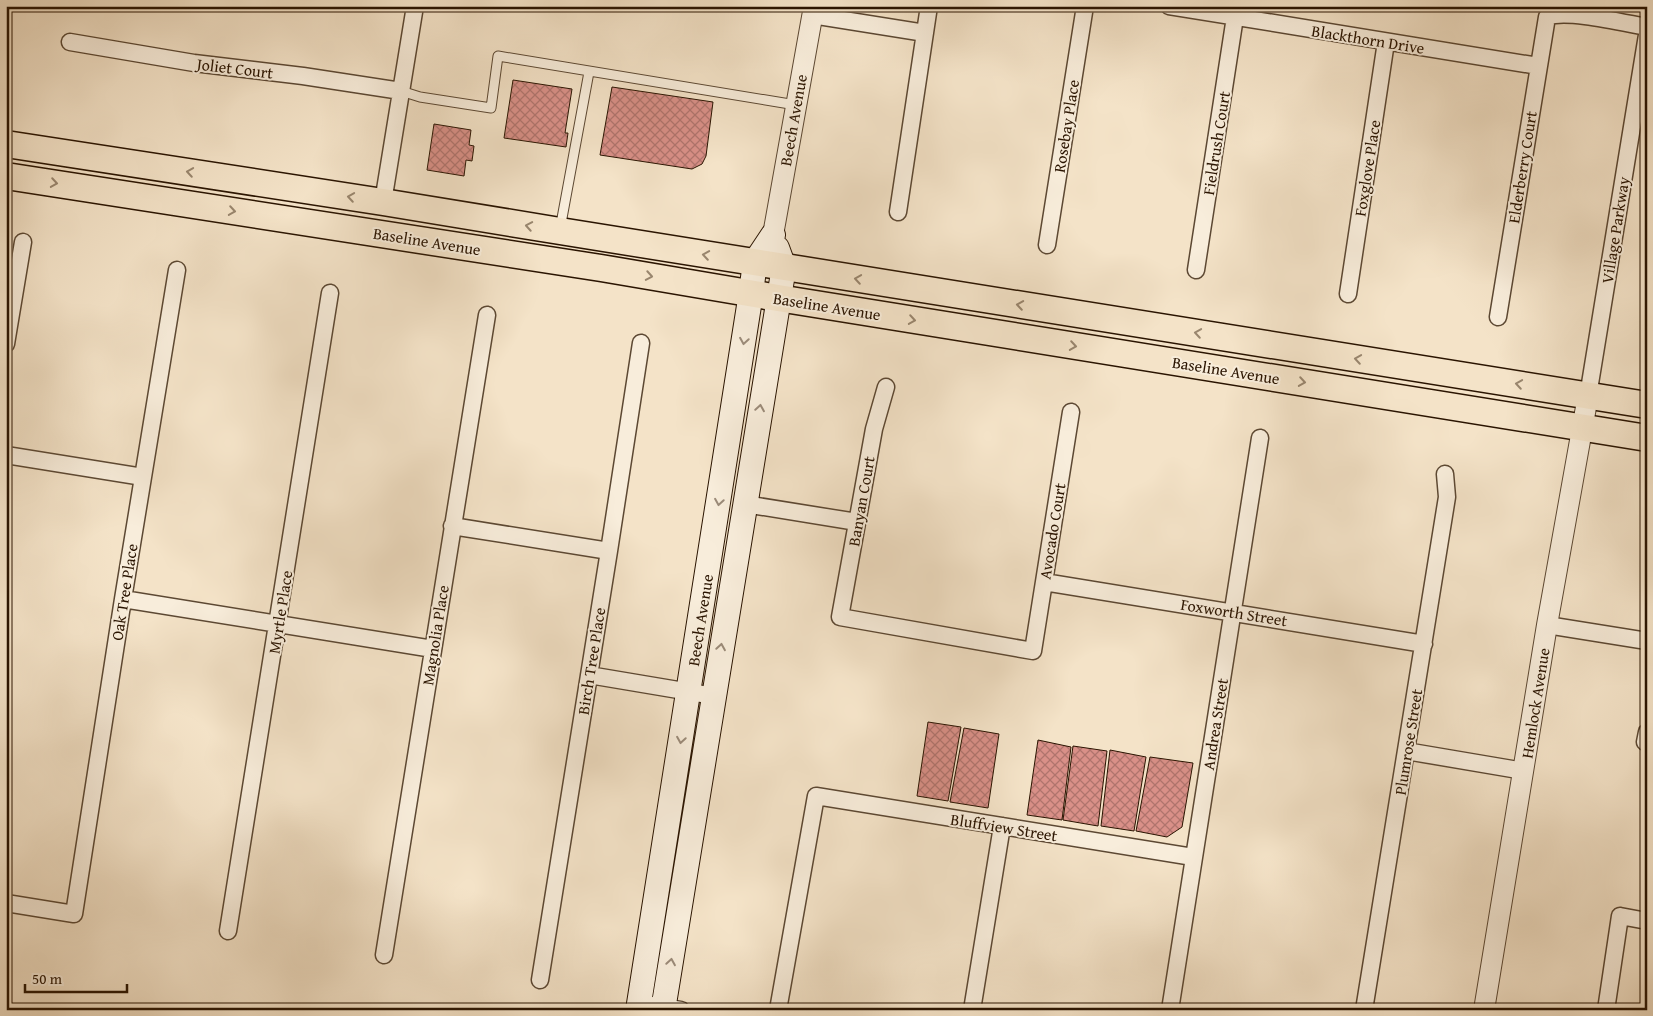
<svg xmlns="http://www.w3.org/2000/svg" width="1653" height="1016" font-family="'Gentium Book Plus',serif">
<defs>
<pattern id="building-cross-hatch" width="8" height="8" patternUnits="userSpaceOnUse" patternTransform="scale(1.25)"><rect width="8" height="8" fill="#d99088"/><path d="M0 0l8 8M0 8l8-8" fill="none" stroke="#b0746d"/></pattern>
</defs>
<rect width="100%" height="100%" fill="#f4e3c8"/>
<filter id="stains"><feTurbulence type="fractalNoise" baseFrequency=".004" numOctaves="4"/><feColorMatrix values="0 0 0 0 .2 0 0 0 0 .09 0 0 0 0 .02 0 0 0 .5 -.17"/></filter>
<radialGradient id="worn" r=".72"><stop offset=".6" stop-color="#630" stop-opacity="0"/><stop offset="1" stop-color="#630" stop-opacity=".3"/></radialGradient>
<path fill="url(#building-cross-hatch)" stroke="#2a1401" d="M513,80L572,89L565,133H568L566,147L504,138Z
M612,87L713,102L706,156L702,164L692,169L600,155Z
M434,124L471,130L469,145L474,146L472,161L466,160L464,176L427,170Z
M928,722L961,727L948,801L917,796Z
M964,728L999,734L988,808L950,802Z
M1038,740L1071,747L1062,820L1027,815Z
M1073,746L1107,751L1098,826L1063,820Z
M1110,750L1146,757L1134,831L1101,826Z
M1150,757L1193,763L1182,827L1167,837L1136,831Z"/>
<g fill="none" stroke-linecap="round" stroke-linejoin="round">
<defs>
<path id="service" d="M401,91L420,97L491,108L498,56L796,105
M560,229L589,72"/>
<path id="minor" d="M1169,6L1538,66
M812,15L925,33
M70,42L194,63L303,76L401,91
M383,202L415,6
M898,212L929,6
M1047,245L1085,6
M1196,270L1235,17
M1348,294L1386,42
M1498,317L1547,17C1566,9 1624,23 1647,27
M6,344L23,242
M886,387L874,429L840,617L1033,651L1071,412
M1588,396L1647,35
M6,455L143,477
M745,504L857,522
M452,526L609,551
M1044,582L1424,644
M123,599L433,649
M1547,625L1647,641
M589,675L714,696
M1645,742L1647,732
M1406,751L1524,771
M6,903L74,914L123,599L177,270
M228,931L330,293
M384,955L487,315
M540,980L609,551L641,343
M639,1003L681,1010
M778,1010L816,796L1193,857
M972,1010L1002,826
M1170,1010L1260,438
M1364,1010L1447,497L1445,474
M1606,1010L1620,916L1647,921"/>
<path id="tertiary" d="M773,235L814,6
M1484,1010L1547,625L1588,396"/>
<path id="secondary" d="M638,1010L751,293L755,262L773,235
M663,1010L784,267L777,248"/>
<path id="primary" d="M6,144L383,202L560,231L1647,405
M6,176L601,268L778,298L1647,438"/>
</defs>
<use href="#service" stroke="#5c4833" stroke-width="11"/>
<use href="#minor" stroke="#5c4833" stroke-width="19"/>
<use href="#tertiary" stroke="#5c4833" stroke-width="22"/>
<use href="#secondary" stroke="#2a1401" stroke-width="26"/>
<use href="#primary" stroke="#2a1401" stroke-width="29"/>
<use href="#service" stroke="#f8eddb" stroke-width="9"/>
<use href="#minor" stroke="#f8eddb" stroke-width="16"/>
<use href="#tertiary" stroke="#f8eddb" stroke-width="20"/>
<use href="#secondary" stroke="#f8eddb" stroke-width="24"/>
<use href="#primary" stroke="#f4e3c8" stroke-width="26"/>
</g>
<defs><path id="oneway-chevron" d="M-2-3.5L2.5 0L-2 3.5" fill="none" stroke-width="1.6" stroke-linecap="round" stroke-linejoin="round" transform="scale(1.25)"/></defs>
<g stroke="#99866e">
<use href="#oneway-chevron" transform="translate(190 172) rotate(-171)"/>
<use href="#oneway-chevron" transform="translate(54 183) rotate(9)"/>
<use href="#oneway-chevron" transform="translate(351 197) rotate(-171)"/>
<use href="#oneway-chevron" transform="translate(232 211) rotate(9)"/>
<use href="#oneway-chevron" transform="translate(529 226) rotate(-170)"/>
<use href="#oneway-chevron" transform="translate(706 255) rotate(-171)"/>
<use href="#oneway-chevron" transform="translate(649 276) rotate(10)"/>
<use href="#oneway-chevron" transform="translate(858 279) rotate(-171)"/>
<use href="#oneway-chevron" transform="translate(1020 305) rotate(-171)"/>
<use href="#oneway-chevron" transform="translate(912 320) rotate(9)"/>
<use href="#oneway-chevron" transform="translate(1198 333) rotate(-171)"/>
<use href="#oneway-chevron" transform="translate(1073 346) rotate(9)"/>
<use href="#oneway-chevron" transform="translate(1358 359) rotate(-171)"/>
<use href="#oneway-chevron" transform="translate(1302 382) rotate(9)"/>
<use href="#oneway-chevron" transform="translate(1519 384) rotate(-171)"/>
</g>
<g stroke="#9b8b79">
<use href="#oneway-chevron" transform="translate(744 341) rotate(99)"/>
<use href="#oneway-chevron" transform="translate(760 408) rotate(-81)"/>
<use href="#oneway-chevron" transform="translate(719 502) rotate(99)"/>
<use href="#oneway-chevron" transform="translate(721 647) rotate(-81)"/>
<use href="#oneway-chevron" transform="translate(681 740) rotate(99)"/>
<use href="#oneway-chevron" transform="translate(671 962) rotate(-81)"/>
</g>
<g text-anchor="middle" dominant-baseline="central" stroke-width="4" stroke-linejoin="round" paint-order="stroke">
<g font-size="16" fill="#2a1401" stroke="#f8eddb">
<text transform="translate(1368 39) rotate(9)">Blackthorn Drive</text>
<text transform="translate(235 68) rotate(7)">Joliet Court</text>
<text transform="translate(793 120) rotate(-80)">Beech Avenue</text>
<text transform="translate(1066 126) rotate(-81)">Rosebay Place</text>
<text transform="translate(1216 143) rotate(-81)">Fieldrush Court</text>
<text transform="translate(1522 167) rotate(-81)">Elderberry Court</text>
<text transform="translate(1367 168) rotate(-81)">Foxglove Place</text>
<text transform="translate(1615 230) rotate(-81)">Village Parkway</text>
<text transform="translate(427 241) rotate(9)">Baseline Avenue</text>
<text transform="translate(827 306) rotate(9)">Baseline Avenue</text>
<text transform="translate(1226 370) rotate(9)">Baseline Avenue</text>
<text transform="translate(861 501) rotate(-80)">Banyan Court</text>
<text transform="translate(1052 531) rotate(-81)">Avocado Court</text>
<text transform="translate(124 592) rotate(-81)">Oak Tree Place</text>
<text transform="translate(280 612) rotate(-81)">Myrtle Place</text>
<text transform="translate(1234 612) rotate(9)">Foxworth Street</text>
<text transform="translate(700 620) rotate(-81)">Beech Avenue</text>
<text transform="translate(435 635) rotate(-81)">Magnolia Place</text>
<text transform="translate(591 661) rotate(-81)">Birch Tree Place</text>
<text transform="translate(1535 703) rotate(-81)">Hemlock Avenue</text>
<text transform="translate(1215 724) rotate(-81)">Andrea Street</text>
<text transform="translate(1408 742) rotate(-81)">Plumrose Street</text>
<text transform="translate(1004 827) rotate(9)">Bluffview Street</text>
</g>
</g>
<rect width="1653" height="1016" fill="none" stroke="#f4e3c8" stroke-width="25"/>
<rect x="8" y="8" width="1638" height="1001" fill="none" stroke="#2a1401" stroke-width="2.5"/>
<rect x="12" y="12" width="1628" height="991" fill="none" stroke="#2a1401"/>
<path d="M25 984v8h102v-8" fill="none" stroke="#2a1401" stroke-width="2.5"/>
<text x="32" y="984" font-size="15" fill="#2a1401" stroke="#f8eddb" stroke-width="4" paint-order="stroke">50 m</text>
<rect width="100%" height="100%" filter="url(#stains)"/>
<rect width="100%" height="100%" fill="url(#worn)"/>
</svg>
